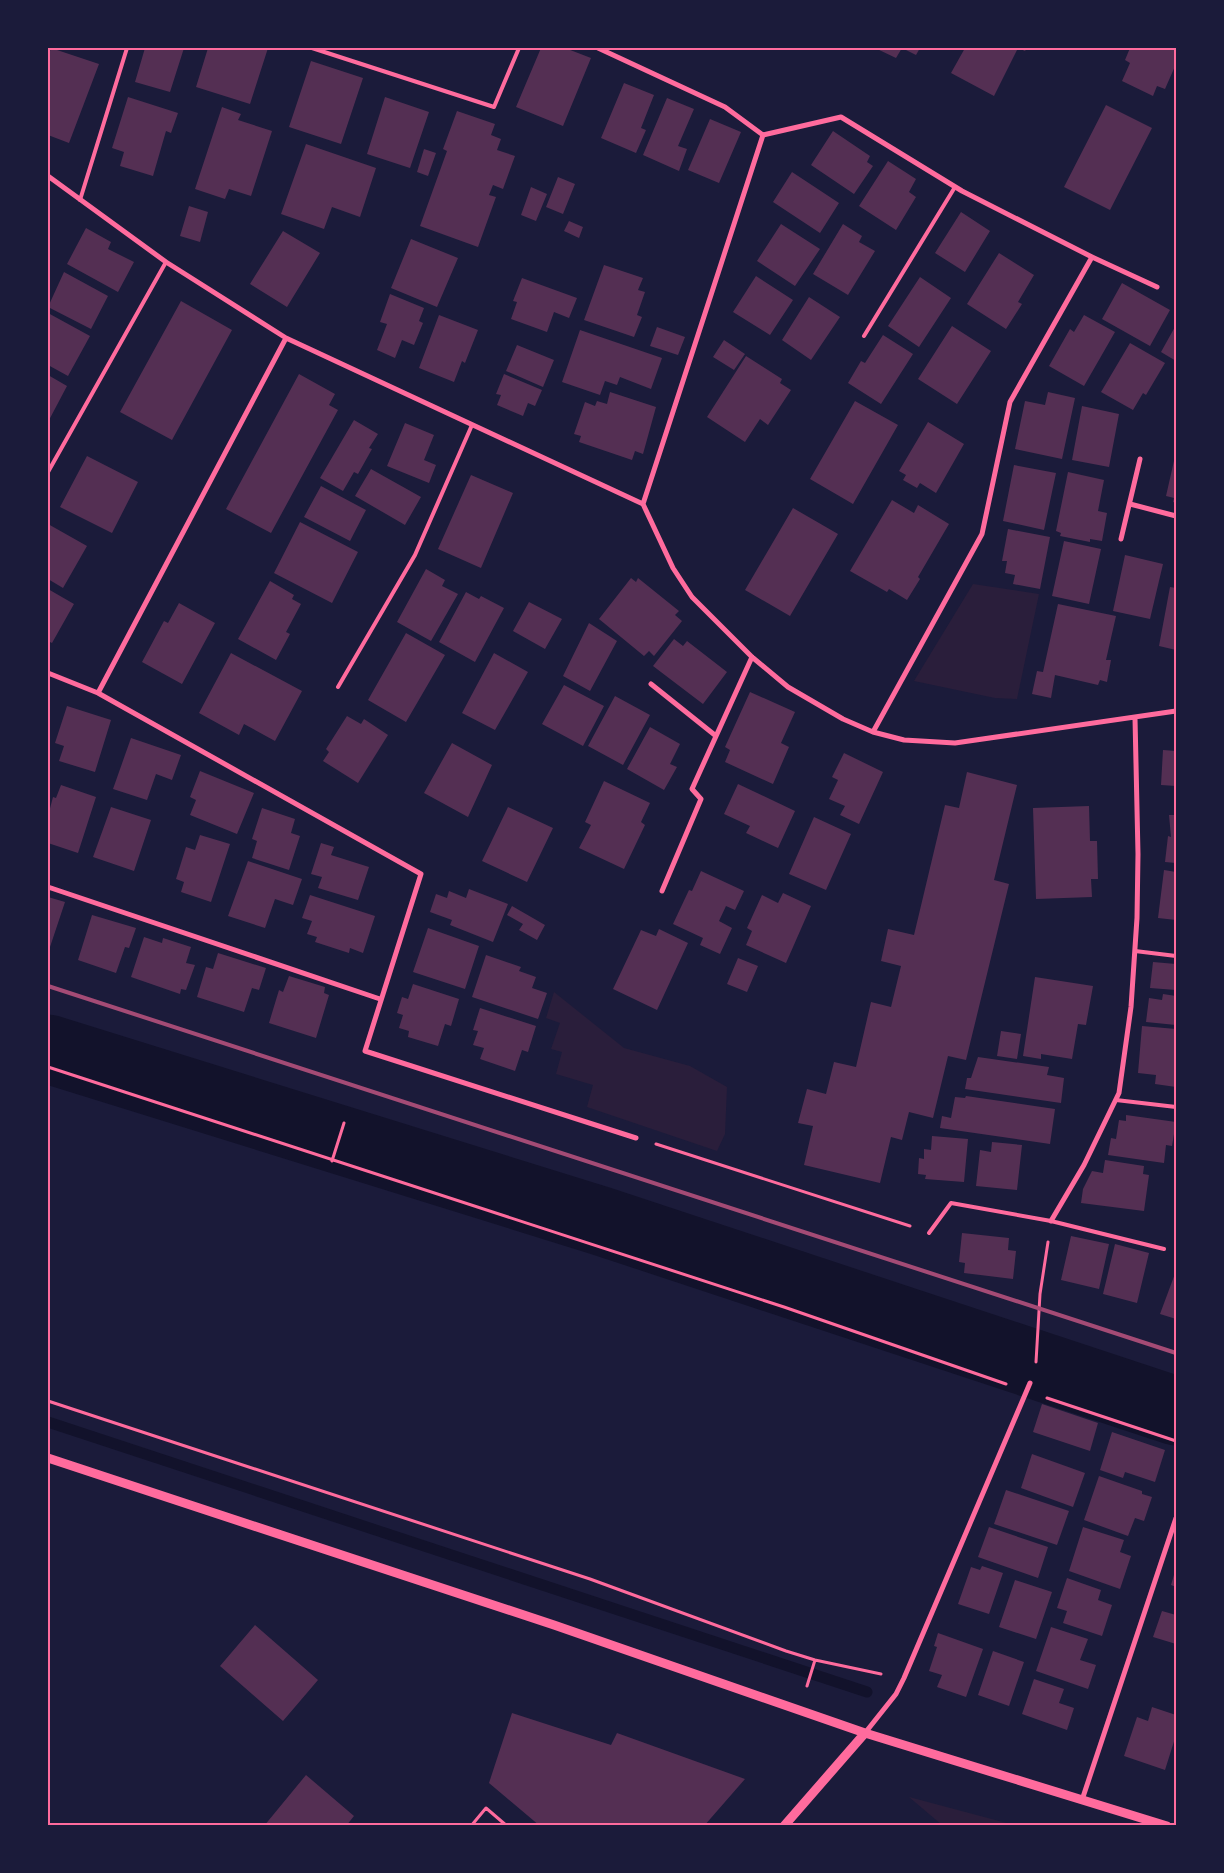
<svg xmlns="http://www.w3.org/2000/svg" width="1224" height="1873" font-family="'Open Sans',sans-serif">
<rect width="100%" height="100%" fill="#1b1b3a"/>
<path fill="#2a1e3b" d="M973,584L1039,594L1017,699L995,698L914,681Z
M554,992L624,1048L690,1066L727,1087L725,1134L717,1151L587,1107L593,1085L556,1074L562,1052L551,1049L560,1023L546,1018Z
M909,1797L1014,1825H942Z"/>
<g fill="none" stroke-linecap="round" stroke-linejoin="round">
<path stroke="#12122b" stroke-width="11" d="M48,1422L867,1692"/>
<path stroke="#12122b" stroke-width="69" d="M48,1049L601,1221L1176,1411"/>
</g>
<path fill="#542f53" d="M51,48L99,64L69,143L48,135V57Z
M145,48H184L170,92L135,82Z
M208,48H268L250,104L196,87Z
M541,48H565L591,58L563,126L516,107Z
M875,48H902L896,58Z
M902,48H920L916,55Z
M965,48H1027L1025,51L1018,48L994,96L951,73Z
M1130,48H1176V64L1165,89L1157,86L1153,96L1122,81L1130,63L1125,60Z
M311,61L363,78L341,144L289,127Z
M624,83L654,95L641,128L646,130L636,153L601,138Z
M128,97L178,113L171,133L166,131L153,176L120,166L124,152L112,148Z
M385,97L429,112L410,168L367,154Z
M667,98L694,109L678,146L687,149L679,171L643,155Z
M1106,105L1152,128L1110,210L1064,187Z
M222,107L241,114L238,120L272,131L251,196L229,189L225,199L195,189Z
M457,111L495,124L491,135L501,139L497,150L515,156L503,189L493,185L489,195L496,197L478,247L420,226L447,151L443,149Z
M710,119L741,132L719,183L688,170Z
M833,131L870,156L867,162L873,166L854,194L811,165Z
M306,144L376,168L360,217L332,207L324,229L281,214Z
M424,149L436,153L428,176L417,172Z
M888,161L916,179L909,192L916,197L896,230L859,206Z
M792,172L839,203L820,233L773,202Z
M558,177L575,184L563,214L546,207Z
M531,187L547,194L536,221L521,215Z
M189,206L208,212L200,242L180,236Z
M961,212L990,231L965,272L935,253Z
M569,221L583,227L579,238L564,231Z
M781,224L820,249L795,286L757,261Z
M843,224L862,236L859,242L875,251L848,295L813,274Z
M86,228L111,242L108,249L134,262L118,292L67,264Z
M283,231L320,253L287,307L250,284Z
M411,239L458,258L437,307L391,288Z
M999,253L1034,275L1018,302L1022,304L1006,329L967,304Z
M604,265L643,278L638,290L645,292L637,315L642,317L634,337L584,320Z
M64,272L108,296L91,329L48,307Z
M756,276L793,300L770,335L733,312Z
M920,277L951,298L919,347L888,326Z
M522,278L577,298L569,318L554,312L547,332L511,319L517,302L513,301Z
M1122,283L1170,310L1150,346L1102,319Z
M390,294L424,308L419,321L423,323L414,345L402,340L395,358L377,350L387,324L380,322Z
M809,297L840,317L811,360L782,340Z
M181,301L232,330L172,440L120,412Z
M48,313L90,336L68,376L48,365Z
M439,315L478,330L465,363L462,361L454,382L419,368Z
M1084,315L1115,332L1084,386L1049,366L1070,329L1074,332Z
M1176,325V361L1161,352Z
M952,326L991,351L957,404L918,379Z
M657,327L685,337L678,355L650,346Z
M580,330L662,358L651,389L620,377L617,385L605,381L600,395L562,382Z
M883,335L913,354L881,404L848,383L861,361L865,363Z
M724,340L745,354L734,370L713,357Z
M1130,343L1165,363L1146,395L1143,393L1133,410L1101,392Z
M517,345L554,360L543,387L506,371Z
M746,356L782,379L780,383L791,390L768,425L760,419L745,442L707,417Z
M299,374L335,394L329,405L338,410L271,533L226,509Z
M504,374L542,390L535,406L528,403L523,416L497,405L501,395L496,394Z
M48,375L67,386L48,422Z
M610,392L656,407L643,454L635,451L632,460L579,442L581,436L574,434L585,402L595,406L597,401L607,404Z
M1048,392L1075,398L1062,459L1015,449L1025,401L1045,405Z
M855,401L898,425L853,504L810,479Z
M1082,406L1119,414L1109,467L1072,460Z
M354,420L378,434L369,448L372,449L358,474L354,472L343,491L320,478Z
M928,422L964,444L936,493L920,483L917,488L903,480L906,475L899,471Z
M405,423L434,435L424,460L436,465L429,483L387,466Z
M1176,452V503L1173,502L1174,498L1166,496Z
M87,456L138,482L112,533L60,507Z
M1014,465L1056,473L1044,530L1003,521Z
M371,469L421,497L405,525L355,496Z
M1068,472L1104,480L1098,511L1107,513L1102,541L1090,539V542L1060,536L1061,533L1056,531Z
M471,475L513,493L481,568L438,549Z
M321,486L366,510L350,541L304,517Z
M892,500L914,513L918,505L949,524L918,577L920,579L907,600L889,589L887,592L850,571Z
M793,508L838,534L790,616L745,590Z
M300,522L358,552L332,603L274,573Z
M48,524L87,546L63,588L48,579Z
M1008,529L1050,537L1040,589L1013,584L1015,575L1005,573L1007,561H1002Z
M1064,541L1101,549L1089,604L1052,596Z
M1125,555L1163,564L1150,619L1113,611Z
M426,569L445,580L442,586L458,594L431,641L397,622Z
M631,578L636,582L638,578L679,611L675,615L682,621L654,656L649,651L644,656L599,619Z
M270,581L294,595L292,599L301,604L286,632L290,634L276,660L238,639Z
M1170,587L1176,588V650L1159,646Z
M48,589L74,604L52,643L48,641Z
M466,592L479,599L481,596L504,608L475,662L439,642Z
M529,602L562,619L545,649L513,631Z
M179,603L215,623L182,684L142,662L164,621L168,623Z
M1058,604L1116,616L1106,660H1111L1107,682L1100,680L1098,685L1055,675L1051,698L1032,694L1037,671L1043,672Z
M589,623L617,641L590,691L563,676Z
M406,633L445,655L406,722L368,700Z
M674,639L683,646L687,641L727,672L703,704L653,666Z
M231,653L302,691L275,741L244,724L239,735L199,713Z
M494,653L528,672L495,730L462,713Z
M564,685L604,706L583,746L542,724Z
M750,692L795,712L781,743L789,747L773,784L725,762L730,750L725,747Z
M615,696L650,715L623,765L588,746Z
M67,706L111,720L95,772L59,761L64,746L55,743Z
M347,716L361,724L364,719L388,735L358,783L323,761L329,752L326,749Z
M650,727L680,744L670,764L677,767L664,790L627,769Z
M131,738L181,755L172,780L156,774L147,800L113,789Z
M452,743L492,765L468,817L424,793Z
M1163,750L1176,751V786L1161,785Z
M844,753L883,772L859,824L840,815L845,806L829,799L838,780L832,777Z
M200,771L254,793L237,834L190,815L196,800L190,797Z
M967,772L1017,785L994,880L1009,884L966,1060L948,1056L933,1118L909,1112L902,1140L891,1137L880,1183L804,1165L813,1126L798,1123L807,1089L826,1094L834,1062L856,1067L871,1002L891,1007L901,966L881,961L888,929L914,935L945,805L959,808Z
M604,781L650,803L641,822L645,825L624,869L579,848L591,825L585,822Z
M738,784L795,811L778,848L746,833L750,826L724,814Z
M61,785L96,797L78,853L48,843V816L53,797L56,798Z
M1089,806L1090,841H1097L1098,879H1091L1092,897L1036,899L1033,808Z
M1175,806H1176V863L1165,862L1168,836L1171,837L1169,815H1174Z
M111,807L151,820L134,871L93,857Z
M508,807L553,828L527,882L482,861Z
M262,808L295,819L291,833L300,836L289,870L252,858L257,841L252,839Z
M814,817L851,834L826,890L789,874Z
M200,835L230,844L211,902L181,892L184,882L176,879L186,847L195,850Z
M321,843L334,847L331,855L369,867L358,900L318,888L322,877L311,874Z
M248,861L302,879L293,905L275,899L265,928L228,916Z
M1164,870L1176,872V920L1158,918Z
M701,871L744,891L735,910L726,906L719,921L732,928L720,954L700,945L703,938L673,924L689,890L692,891Z
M469,889L508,904L493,942L450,925L452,920L430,912L436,894L447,898L449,891L466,898Z
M783,893L811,906L786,963L746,945L752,931L747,928L762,895L778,903Z
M310,895L375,916L363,953L350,948L349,953L315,942L317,937L307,934L312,921L302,918Z
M48,897L65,902L48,953Z
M512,906L545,925L537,940L519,930L523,924L507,915Z
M92,915L136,928L129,948L125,947L116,973L78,960Z
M428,928L479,946L465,989L413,972Z
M659,929L688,943L657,1010L613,989L641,930L656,936Z
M144,937L162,943L163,938L191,947L186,963L195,965L186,990L181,989L180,994L131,977Z
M218,953L266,968L259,990L252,988L244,1012L197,997L206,967L213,969Z
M486,955L521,967L519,971L536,977L532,988L547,993L538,1019L472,997Z
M738,958L758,966L747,992L727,984Z
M1153,962L1176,964V990L1150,988Z
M289,976L325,987L324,993L329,995L316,1038L269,1023L279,990L283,992Z
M1035,977L1093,986L1086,1025L1078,1024L1072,1059L1041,1054V1059L1023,1056Z
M413,984L459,999L451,1026L445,1024L438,1046L408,1037L409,1031L399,1028L403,1015L397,1013L402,997L408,999Z
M1163,994L1176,996V1025L1146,1022L1149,998L1162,1000Z
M480,1008L536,1026L528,1052L522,1050L515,1071L480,1059L484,1048L473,1045L478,1031L473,1030Z
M1142,1026L1176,1029V1087L1155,1084L1156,1075L1138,1073Z
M1001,1031L1021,1034L1017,1059L997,1056Z
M978,1057L1049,1067L1047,1075L1064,1078L1061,1103L965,1089L967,1078H971Z
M966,1096L1055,1109L1050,1144L940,1128L942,1116L951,1118L955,1097L965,1098Z
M1126,1115L1176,1122L1172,1146L1166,1145L1164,1163L1108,1155L1111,1138L1116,1139L1119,1120L1126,1121Z
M932,1136L968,1139L964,1182L925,1179L926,1175L918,1174L919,1158L924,1159V1149L931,1150Z
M992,1142L1022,1145L1017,1190L976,1186L980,1150L991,1152Z
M1105,1160L1144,1166L1143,1174L1149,1175L1144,1211L1081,1203L1083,1189L1092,1171L1103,1173Z
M962,1233L1009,1238L1008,1250L1016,1251L1013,1279L964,1273L965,1263L959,1262Z
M1071,1236L1109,1244L1099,1289L1061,1280Z
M1115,1244L1149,1253L1137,1303L1103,1294Z
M1176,1271V1319L1160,1314Z
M1042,1404L1098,1423L1090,1451L1033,1432Z
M1112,1432L1165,1450L1155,1482L1125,1472L1123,1478L1100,1470Z
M1032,1454L1085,1473L1073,1507L1021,1488Z
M1099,1476L1142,1491V1494L1152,1497L1144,1521L1135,1518L1128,1536L1084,1520Z
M1006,1490L1069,1511L1057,1545L994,1524Z
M989,1527L1048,1547L1038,1578L978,1557Z
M1083,1527L1124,1540L1120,1552L1131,1556L1120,1589L1069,1571Z
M982,1566L1003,1573L989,1614L958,1604L971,1567L980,1570Z
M1176,1568V1587L1171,1585Z
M1067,1578L1101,1590L1098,1600L1112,1605L1102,1636L1063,1623L1067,1611L1057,1608Z
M1015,1580L1052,1592L1036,1639L999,1627Z
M1162,1611L1176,1615V1644L1153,1637Z
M255,1625L318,1680L283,1721L220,1666Z
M1051,1627L1088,1639L1080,1660L1096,1665L1088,1689L1036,1671Z
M938,1633L983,1649L966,1697L937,1687L942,1675L929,1671L937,1647L934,1646Z
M993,1651L1024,1662L1009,1706L978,1695Z
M1034,1679L1064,1689L1059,1703L1074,1708L1067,1730L1022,1714Z
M1152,1707L1176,1715V1735L1165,1770L1124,1756L1137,1717L1148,1721Z
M512,1713L611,1745L617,1733L745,1779L704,1826H540L489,1783Z
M306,1775L354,1816L346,1826H264Z"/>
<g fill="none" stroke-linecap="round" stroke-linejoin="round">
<path stroke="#ff6b9d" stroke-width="3" d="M48,1067L784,1307L1006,1384
M656,1144L910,1226
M332,1161L344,1123
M1036,1362L1040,1294L1048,1242
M1047,1398L1176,1441
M48,1401L590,1579L786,1651L815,1660L881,1674
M807,1686L815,1660
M471,1826L486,1808L507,1826"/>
<path stroke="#ff6b9d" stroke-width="4" d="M312,48L494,107L519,48
M80,200L127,48
M864,336L955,187
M48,472L166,262
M338,687L415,555L472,425
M1135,951L1176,956
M1116,1100L1176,1107
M929,1233L951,1203L1051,1221L1164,1249"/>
<path stroke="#ff6b9d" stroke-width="5" d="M598,48L725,107L763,135L643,504
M763,135L841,117L962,191L1092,257L1157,287
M48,176L166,262L286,338L643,504L673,568L692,597L752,657L788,687L843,719L873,732L904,740L955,743L1176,711
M1130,504L1176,516
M1121,539L1140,459
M48,673L98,693L421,874L365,1051L636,1138
M651,684L716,736
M98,693L286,338
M873,732L982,534L1010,402L1092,257
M48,887L380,999
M662,891L701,799L692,789L752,657
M1051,1221L1084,1165L1119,1093L1131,1007L1137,918L1138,854L1135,718
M865,1733L896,1694L904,1678L1030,1383
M1082,1800L1176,1518"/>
<path stroke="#ff6b9d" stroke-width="9" d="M48,1458L554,1625L865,1733L1167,1826
M784,1826L865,1733"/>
<path stroke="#a44b75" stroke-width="4" d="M48,986L1176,1353"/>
</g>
<rect width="1224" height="1873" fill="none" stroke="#1b1b3a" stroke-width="98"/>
<rect x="49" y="49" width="1126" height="1775" fill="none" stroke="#ff6b9d" stroke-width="2"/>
</svg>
